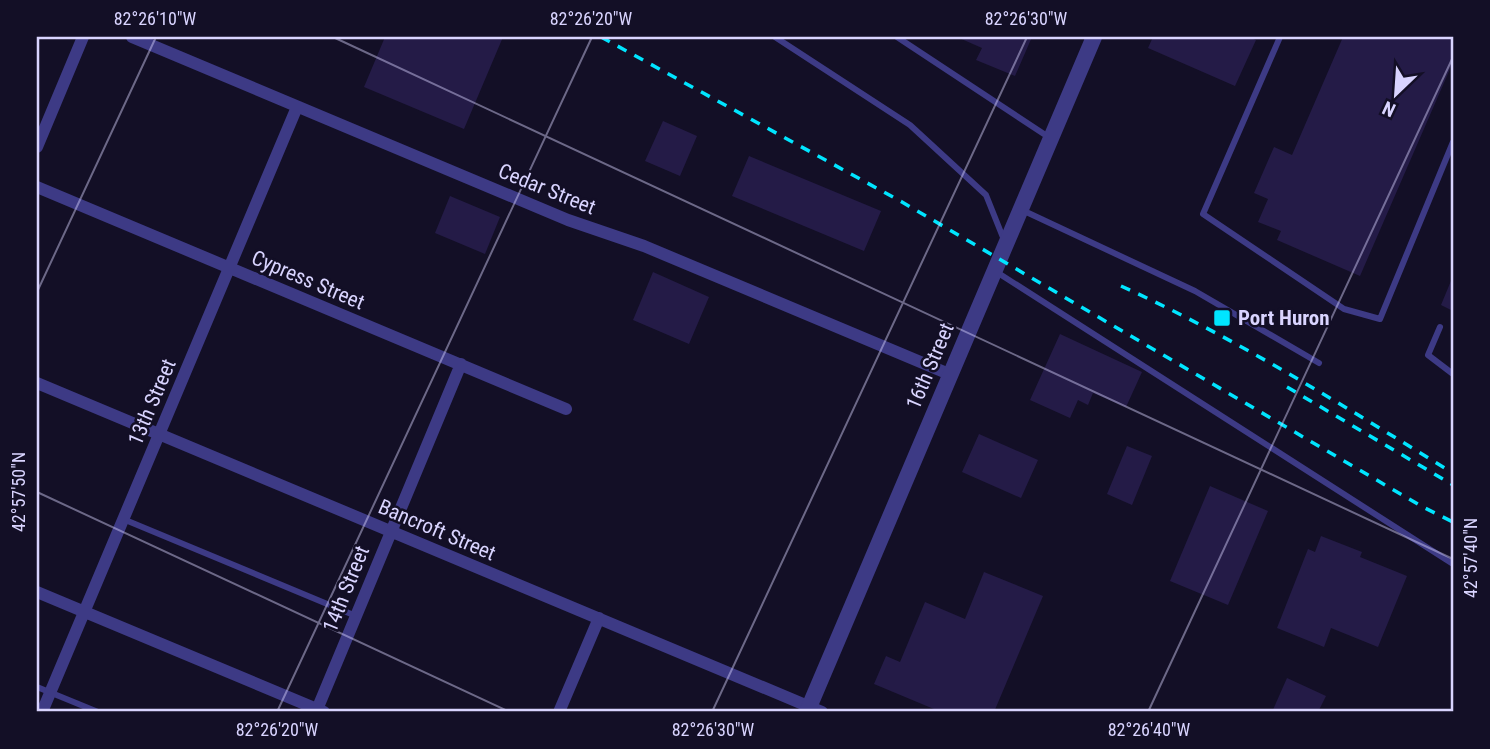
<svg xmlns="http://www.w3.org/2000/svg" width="1490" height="749" font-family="'Roboto Condensed',sans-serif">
<rect width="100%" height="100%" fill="#130f26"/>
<path fill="#241b47" d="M385,37H503L464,129L364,87Z
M957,37H1032L1015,76L976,60L982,48Z
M1153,37H1249L1256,40L1235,86L1148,48Z
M1343,37H1453V62L1360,276L1277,240L1281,231L1258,222L1268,199L1254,193L1274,147L1292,155Z
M663,121L697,136L680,176L645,161Z
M749,156L881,211L864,251L732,196Z
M450,196L500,217L485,254L435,233Z
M653,272L709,297L689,344L633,320Z
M1453,276V311L1441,305Z
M1060,334L1142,372L1126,407L1093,393L1088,405L1078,400L1070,418L1030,400Z
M979,434L1038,460L1021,498L962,472Z
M1127,446L1152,456L1132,505L1107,494Z
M1210,486L1268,511L1228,605L1170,581Z
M1321,536L1362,552L1360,557L1407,576L1378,647L1331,628L1324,647L1277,628L1308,549L1315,552Z
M984,572L1043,596L994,712H941L874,684L886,656L900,662L925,602L965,619Z
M1287,678L1326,696L1318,712H1272Z"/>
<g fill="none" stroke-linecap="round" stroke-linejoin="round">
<path stroke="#3d3a85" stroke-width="6" d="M775,37L910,125L986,195L1004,240
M897,37L1050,138
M1280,37L1203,214L1344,309L1380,319L1453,142
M1022,210L1195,291L1319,363
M995,271L1453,564
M1440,327L1428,355L1453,374
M123,519L356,616
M37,687L98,712"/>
<path stroke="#3d3a85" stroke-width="12" d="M132,37L568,220L644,246L949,374
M37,147L83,37
M37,187L566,409
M37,383L822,712
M37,592L324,712
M42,712L297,107
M316,712L461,364
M559,712L599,618"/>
<path stroke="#3d3a85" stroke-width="16" d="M807,712L1094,37"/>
<path stroke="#00e5ff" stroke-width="3.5" stroke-dasharray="10 9" stroke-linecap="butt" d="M601,37L902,202L1421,506L1453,522
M1121,286C1236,338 1345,407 1453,473
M1287,387L1453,485"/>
</g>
<path fill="none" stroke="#d9d4ff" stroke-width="2" stroke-opacity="0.45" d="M333,37L1453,559M37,292L156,37M37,492L510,712M277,712L592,37M712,712L1027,37M1148,712L1453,57"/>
<rect fill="#00e5ff" stroke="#130f26" stroke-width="2.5" x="1213" y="309" width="18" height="18" rx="3.5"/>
<g text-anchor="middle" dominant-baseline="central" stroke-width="5" stroke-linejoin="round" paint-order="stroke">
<g font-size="21" fill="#d9d4ff" stroke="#130f26">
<text transform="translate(547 189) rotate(22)">Cedar Street</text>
<text transform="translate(308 280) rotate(23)">Cypress Street</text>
<text transform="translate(930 366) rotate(-67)">16th Street</text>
<text transform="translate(152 402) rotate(-67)">13th Street</text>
<text transform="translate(437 530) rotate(23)">Bancroft Street</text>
<text transform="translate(346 589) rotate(-68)">14th Street</text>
</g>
<g font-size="21" font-weight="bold" fill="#d9d4ff" stroke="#130f26" text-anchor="start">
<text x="1238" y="318">Port Huron</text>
</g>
</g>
<rect width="1490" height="749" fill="none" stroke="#130f26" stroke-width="77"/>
<g transform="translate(1396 94) rotate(205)" stroke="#130f26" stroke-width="5" paint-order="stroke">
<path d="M0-5L12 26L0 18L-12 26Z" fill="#d9d4ff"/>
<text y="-10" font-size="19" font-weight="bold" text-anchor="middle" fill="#d9d4ff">N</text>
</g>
<rect x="38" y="38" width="1414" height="672" fill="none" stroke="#d9d4ff" stroke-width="2.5"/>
<g font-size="18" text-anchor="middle" fill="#d9d4ff">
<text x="155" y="25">82°26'10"W</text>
<text x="591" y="25">82°26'20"W</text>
<text x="1026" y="25">82°26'30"W</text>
<text transform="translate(19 492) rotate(-90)" y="6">42°57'50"N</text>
<text transform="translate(1471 558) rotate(-90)" y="6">42°57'40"N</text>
<text x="277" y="736">82°26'20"W</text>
<text x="713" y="736">82°26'30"W</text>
<text x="1149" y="736">82°26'40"W</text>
</g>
</svg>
